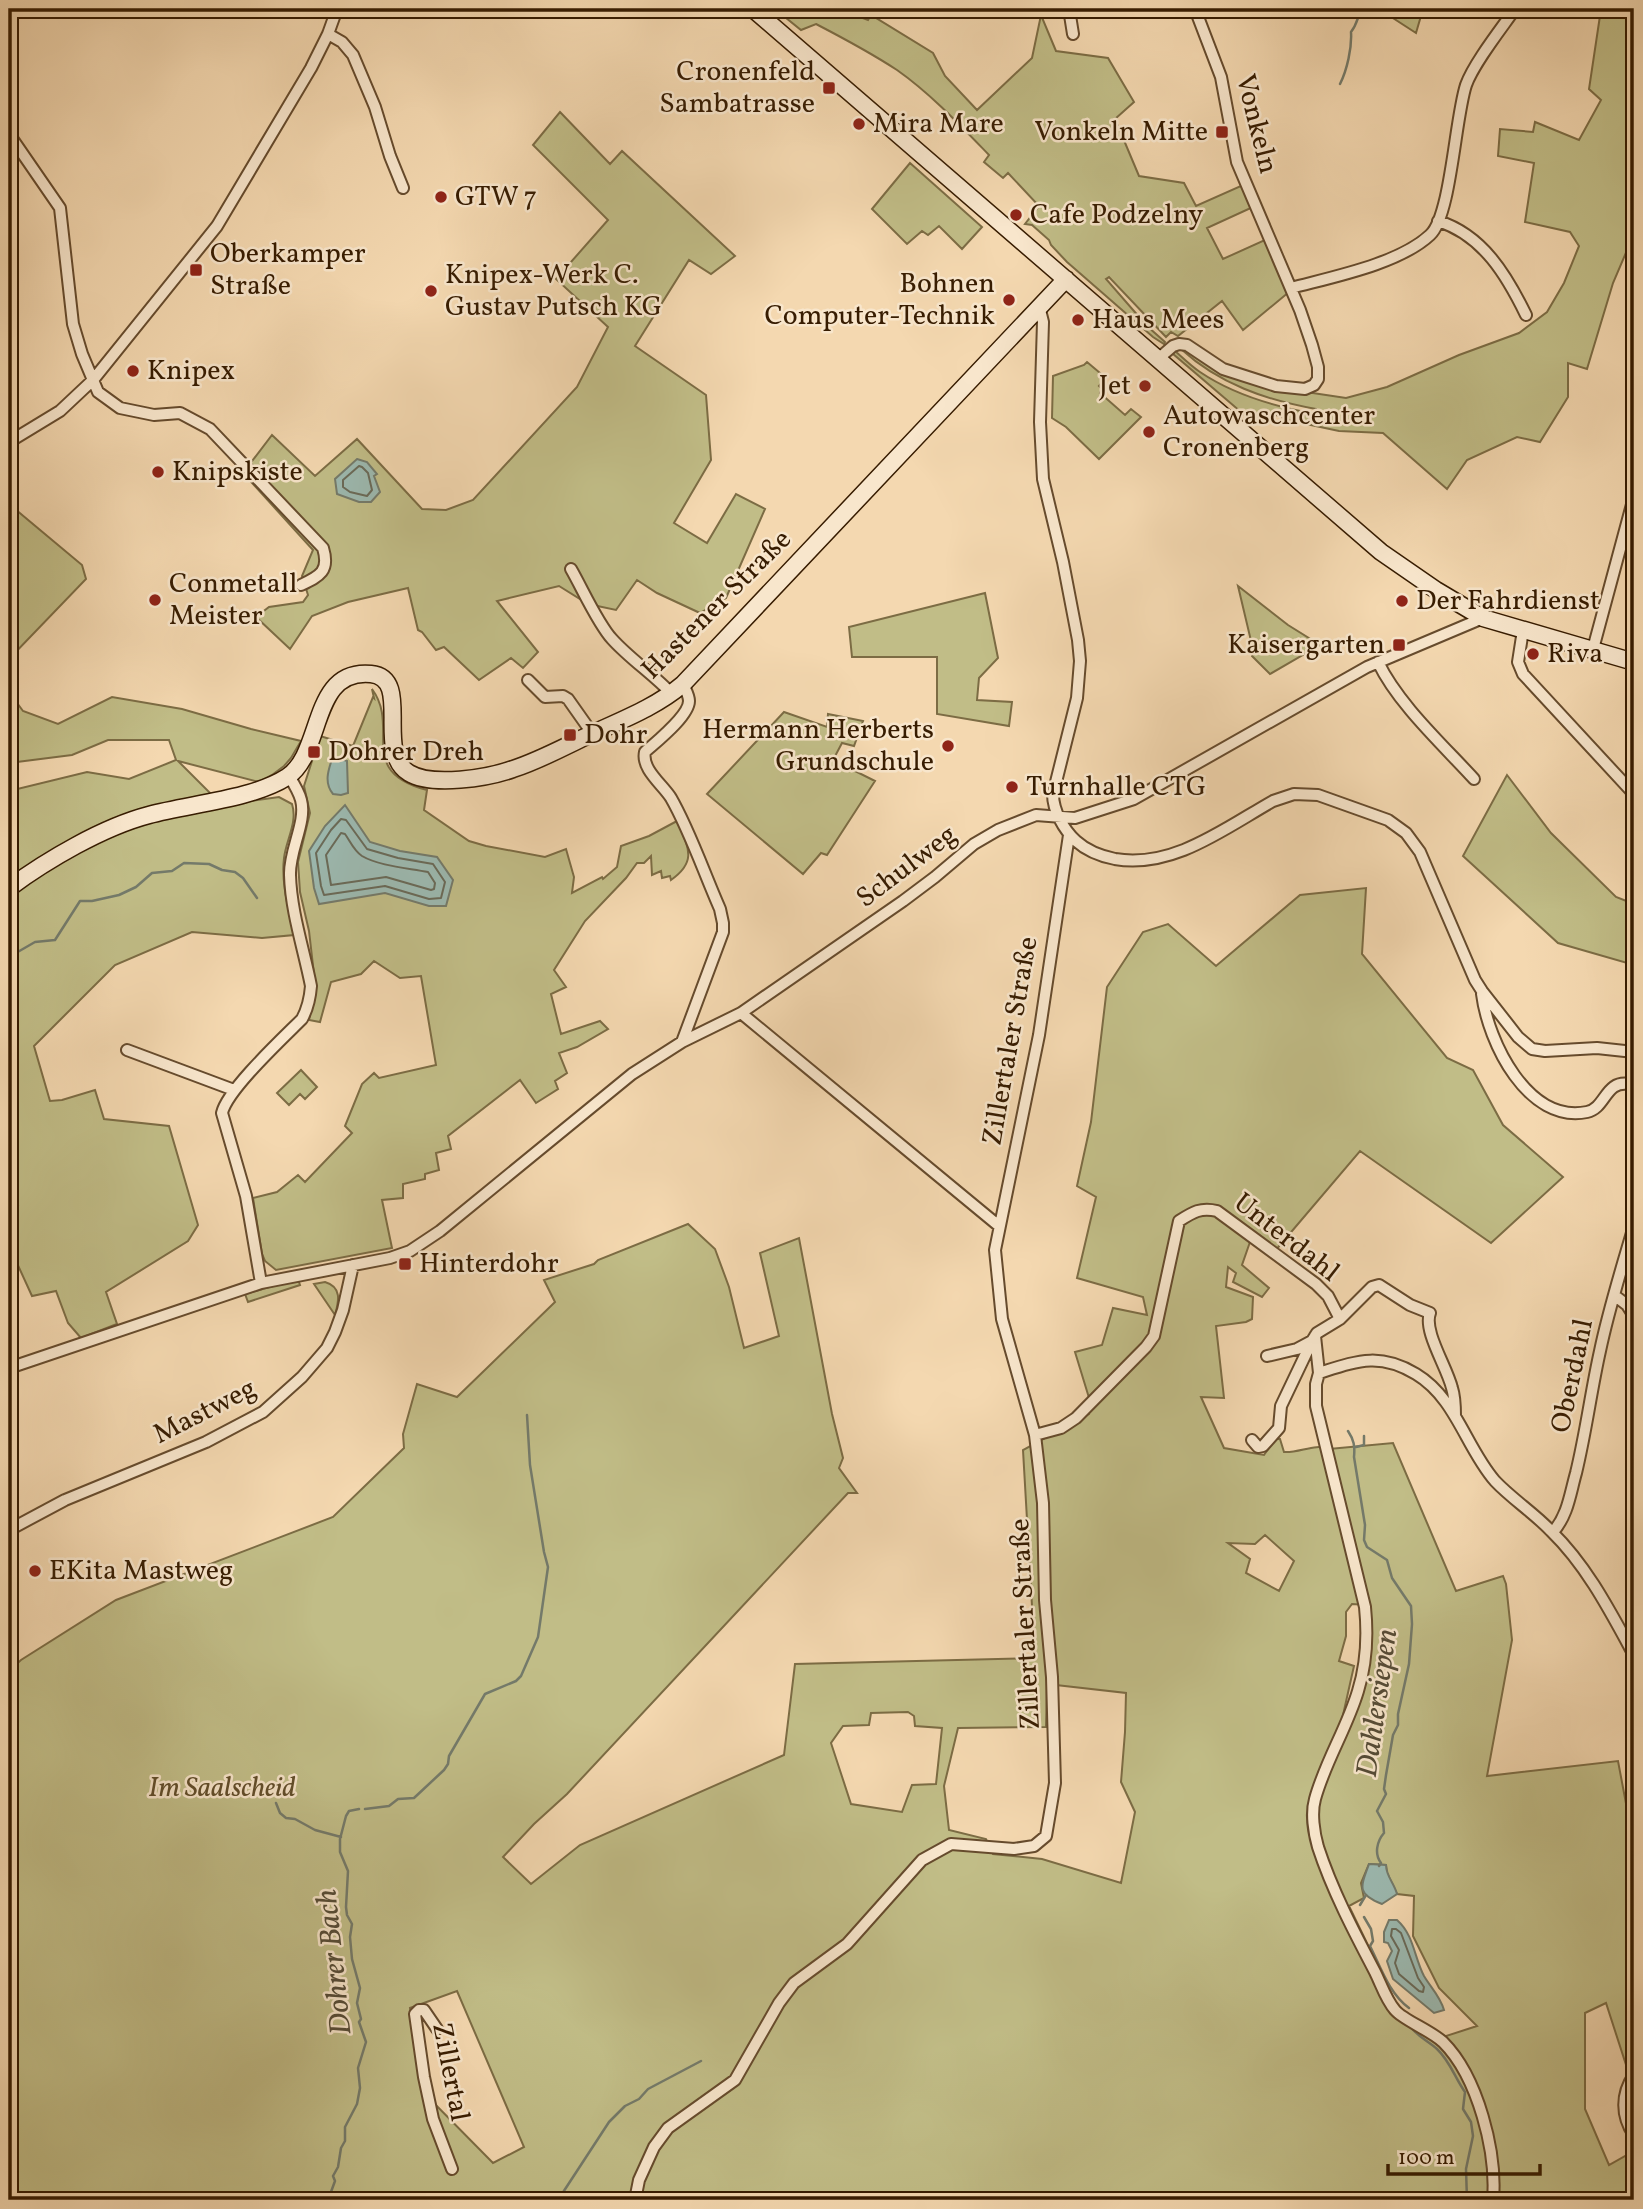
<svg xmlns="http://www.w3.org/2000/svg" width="1643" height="2209" font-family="Vollkorn,serif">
<rect width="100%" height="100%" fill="#f4d8b0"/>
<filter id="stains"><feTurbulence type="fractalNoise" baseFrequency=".00286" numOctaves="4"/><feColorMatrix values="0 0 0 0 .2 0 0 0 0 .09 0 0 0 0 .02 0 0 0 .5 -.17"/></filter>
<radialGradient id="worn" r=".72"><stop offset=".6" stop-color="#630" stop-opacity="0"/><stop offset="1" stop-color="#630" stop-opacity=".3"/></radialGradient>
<path fill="#c1bd87" stroke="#7c6c44" stroke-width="2" fill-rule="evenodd" d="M775,9H839L868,20L871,15L933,53L945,76L977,110L1032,58L1041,15L1056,51L1108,58L1134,102L1115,119L1139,176L1184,183L1196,206L1243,185L1253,207L1207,228L1223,259L1267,239L1289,292L1243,330L1222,301L1178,336L1171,332L1166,337L1109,277L1106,279L1147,326L1165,342L1164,344L1153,337L1067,262L1051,245L1049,240L1032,225L1025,224L1039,206L1008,173L1003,178L984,162L989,155C960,125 931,94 897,70C871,53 843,38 816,24L801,30Z
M1379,9H1423L1416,33Z
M1601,9H1634V234L1613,283L1587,369L1568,363V397L1540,442L1517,437L1467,460L1447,489L1383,433L1339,431L1292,421L1268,412L1255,424L1172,353L1175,351C1183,358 1191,366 1200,372C1234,395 1276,407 1316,414V409C1266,400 1219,384 1181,349L1188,350L1216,368L1306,392L1346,398L1387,387L1459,355L1519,333L1547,312L1564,283L1579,246L1570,232L1525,222L1534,163L1498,156L1500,129L1533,132L1535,122L1579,140L1601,100L1589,89Z
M560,112L610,164L622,151L735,256L711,274L689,260L635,346L706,395L711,460L674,523L707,543L736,494L765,509L726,598L700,613L657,593L637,580L616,610L588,604L559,586L497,601L538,652L523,668L511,658L479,680L444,647L436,650L422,632L418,630L408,588L348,602L312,616L290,649L256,617L269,607L303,602L308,595L302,576L313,550L243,473L272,435L315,476L357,439L422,509L446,510L473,500L577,387L608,327L556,279L608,220L533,145Z
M910,163L982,227L962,249L939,226L928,235L922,231L907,244L872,209Z
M1087,362L1106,378L1099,386L1102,389L1100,393L1125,415L1131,409L1141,417L1099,459L1066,427L1052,418L1053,376L1084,365Z
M9,504L82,565L86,579L9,659Z
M1238,586L1288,625L1320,645L1270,674L1252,656V645Z
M985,593L998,658L979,678L977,700L1012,702L1009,726L937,714V657H852L849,627Z
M372,689C401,728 355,771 427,790L424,810L469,841L486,846L545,857L566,849L574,877L572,893L602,877L603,879L617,867L621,846L649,836L677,821C688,847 698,861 671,880L670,876L662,878L661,871L652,875L651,856L644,863H637L626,878L585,921L554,970L566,987L551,994L561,1034L600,1021L608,1029L577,1047L559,1053L567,1073L555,1081L558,1089L536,1103L520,1080L448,1136L451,1149L436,1153L439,1170L425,1174V1179L403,1184V1198L382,1200L392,1248L276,1270L265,1261L262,1254L253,1198L277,1192L298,1175L305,1182L352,1133L345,1126L362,1084L374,1073L379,1078L436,1065L421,976L400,978L374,961L361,974L331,982L320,1022L309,1020L315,983L309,931L300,892L298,862L310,813L304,786L320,736L353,746L373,697L374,698Z
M9,692L23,711L58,724L112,697L182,709L251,729L301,741L291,758L284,766L272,775L259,782L178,761L222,805L279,797L292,804C298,822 286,840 284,858C281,884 289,910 294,935L262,938L192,932L115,965L34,1046L50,1101L62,1100L95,1090L104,1119L169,1126L198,1225L188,1241L106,1292L117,1324L81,1338L68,1323L56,1291L32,1296L16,1261L9,1263V1211L18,1205L15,1196L9,1190V791L87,772L129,779L176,760L169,740H108L72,755L9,763Z
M784,712L827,727L828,714L863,721L854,746L842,743L833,760L875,781L827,855L821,853L803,874L707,794Z
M1507,775L1551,833L1616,897L1634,904V965L1558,943L1463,856Z
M1366,888L1362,954L1447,1058L1473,1070L1503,1125L1563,1177L1491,1243L1360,1151L1275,1251L1250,1242L1242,1265L1269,1288L1262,1297L1233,1282L1236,1273L1228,1267L1226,1287L1253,1297L1252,1319L1246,1322L1216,1326L1224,1398L1201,1397L1224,1448L1264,1455L1275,1439H1280L1284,1452C1300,1453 1315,1443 1329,1449L1393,1443L1456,1591L1503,1576L1506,1584L1512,1640L1487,1776L1618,1761L1634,1846V2067L1629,2074L1606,2003L1585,2013V2109L1609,2165L1634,2151V2200H9V1671L21,1660L116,1600L333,1517L404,1448L403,1434L417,1384L457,1397L555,1302L544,1280L594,1264L598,1260L688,1224L715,1249L729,1287L744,1348L779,1336L760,1253L799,1238L832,1414L843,1458L839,1468L857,1493H848L567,1794L534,1824L503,1857L531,1884L580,1845L784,1755L795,1664L1035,1658L1023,1450L1089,1414L1090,1401L1075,1352L1102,1345L1113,1308L1147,1315L1143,1297L1077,1278L1096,1197L1077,1186L1091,1122L1107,987L1143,932L1168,924L1216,966L1300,895ZM1265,1535L1294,1561L1279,1591L1246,1573L1250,1559L1228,1543L1255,1544ZM1352,1604L1366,1605L1365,1664L1341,1724L1354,1666L1339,1661L1346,1636V1612ZM1047,1684L1126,1693L1125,1732L1121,1782L1135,1812L1121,1883L1042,1859L993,1854L986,1839L949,1830L944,1786L958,1728L1046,1727ZM908,1712L914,1716L915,1726L942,1728L936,1784L912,1785L902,1812L851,1804L831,1743L843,1726L869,1725L871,1713ZM1369,1864L1386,1865L1387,1873L1397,1894L1414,1896L1413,1936L1439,1988L1477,2026L1437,2039L1397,2005L1349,1906L1364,1898L1361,1883ZM457,1991L524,2147L493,2163L422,2091L410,2008Z
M301,1070L317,1087L305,1099L300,1094L289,1105L277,1093Z
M298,1279L300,1285L248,1302L245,1294Z
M325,1282C342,1287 339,1301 335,1315L314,1284Z"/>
<path fill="#9cb9b0" stroke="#747a6a" stroke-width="2" d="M357,459L367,462L377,474L374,476L380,492L371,502H359L337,494L335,479Z
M339,758L347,761L348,793L341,795L333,794C324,783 328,771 332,759Z
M345,805L370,842L400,851L437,857L453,880L446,906H429L385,893L319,904L314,888L309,851L325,826Z
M1369,1864L1386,1865C1386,1876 1394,1883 1397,1894L1382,1904C1357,1894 1360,1888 1369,1864Z
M1389,1920H1397C1414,1935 1414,1957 1424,1976C1431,1988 1440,1996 1444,2010L1434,2013L1393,1979L1387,1961L1392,1951L1388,1943L1384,1942V1932Z"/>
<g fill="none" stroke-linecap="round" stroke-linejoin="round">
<path stroke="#6a6a58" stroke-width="2" d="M359,466L362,467L368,473L372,490L367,496L350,492L343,487V480Z
M341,819L346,820L367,849L398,858L433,864L445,882L441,898L429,899L385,886L324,895L321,886L316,853L331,830Z
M341,833L345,834C350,841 354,851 362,856C379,866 408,868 428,872L435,883L434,889L431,890L386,877L331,885L326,855Z
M1392,1929H1396L1401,1933L1418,1978L1424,1987L1423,1992L1419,1991L1399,1974L1395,1963L1399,1950L1391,1936Z"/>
<path stroke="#747a6a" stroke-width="2.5" d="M1340,84C1347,70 1352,48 1351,32C1358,23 1357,17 1362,9
M9,957L35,942L55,940L80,901H92L119,895L136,887L152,873L172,871L184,863L209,864L222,870L235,872L243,878L257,898
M1348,1431C1354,1440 1355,1446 1354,1457L1365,1525L1364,1540L1367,1547L1387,1560L1392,1578L1411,1606L1412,1624L1409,1664L1398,1714V1725L1393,1735L1386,1775L1384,1789L1386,1794L1377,1811L1383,1822L1384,1833C1377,1841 1374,1854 1381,1863L1379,1866
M1356,1447L1364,1445V1436
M276,1803L280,1813L286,1818L295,1819L315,1830L341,1837
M365,1809L389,1806L398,1799L414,1798L444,1770L448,1764L449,1756L485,1694L516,1681L521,1676L538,1637L548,1567L544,1552L530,1465L527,1415
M1360,1905L1366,1895
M1364,1917L1371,1929L1373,1941L1370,1946C1381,1968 1389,1993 1409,2008
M1411,2027C1418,2037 1428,2041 1437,2049C1450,2061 1455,2078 1465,2092L1463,2109L1471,2122L1473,2136L1466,2169L1467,2200
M282,2200C293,2198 305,2194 315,2200
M328,2200L335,2181L333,2176L338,2167L341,2148L345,2141V2127L357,2104L360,2088L358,2068L366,2042L359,2022L361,2019L357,2003L360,1988L352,1959L350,1937L352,1924L347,1915L346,1907L348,1871L340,1852V1839L346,1816L349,1811L359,1809
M558,2200L609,2122L625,2106L639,2099L648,2089L701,2061"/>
<defs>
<path id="minor" d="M1069,9L1073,34
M328,34L342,42L353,55L375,107L390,156L403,188
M9,134L60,208L73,324L82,354L98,392L120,408L154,415L180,413L210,429L323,548C330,571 320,576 301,585
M1438,221C1483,235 1507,276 1526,315
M1291,288C1332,277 1399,264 1430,235C1451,216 1455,118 1466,85C1474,63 1501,29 1515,9
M1039,306L1043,322L1040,422L1043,479L1063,562L1078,640L1080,661L1077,698L1053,794C1053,811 1064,830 1076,841C1087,851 1100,856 1115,859C1173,869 1225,828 1273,801L1294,794L1318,795L1388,820L1406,833L1420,852L1475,980L1482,991L1518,1037L1532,1049L1545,1051L1597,1048L1634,1052
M1158,359L1173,346L1179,344L1187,345L1223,369L1276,386L1305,389L1314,385L1318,379V367L1312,345L1300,310L1237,162L1221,77L1195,9
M9,442L60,411L93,380L217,226L311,68L328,34L337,9
M571,569C582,588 598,624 612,639C630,659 653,674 672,694
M1523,630L1518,662L1523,674L1634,794
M1593,649L1634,497
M1378,662C1398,704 1443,745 1474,779
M528,680L545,697L563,696L568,699L592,733
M1482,994C1488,1042 1528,1124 1587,1112C1606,1108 1605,1080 1629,1084L1634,1090
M741,1013L999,1226
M682,1042L723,932V923L720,909C704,873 690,831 671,798C663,785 641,769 645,752C656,742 689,716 689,701C689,695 685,689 683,684
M127,1050L234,1090
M261,1283L246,1196L222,1113C227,1090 283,1038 302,1019C308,1008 310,999 311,986C304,950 291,912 290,875C289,850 307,822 301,800C299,792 294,784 289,776
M1614,1295L1627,1305L1634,1316
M1315,1336L1319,1373L1316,1384V1406L1365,1607C1368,1636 1367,1662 1358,1691C1347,1728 1325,1762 1315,1799C1311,1813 1314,1833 1318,1847C1332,1890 1354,1932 1375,1972C1381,1984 1386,2000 1395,2010C1403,2020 1430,2030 1443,2042C1478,2077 1497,2152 1493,2200
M1267,1356L1297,1349L1312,1341L1317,1333L1340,1319L1372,1287L1379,1285L1410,1305L1430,1313C1423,1331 1447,1367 1452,1388C1455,1397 1455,1406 1455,1416
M9,1368L261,1283L390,1258L410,1251L440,1231L632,1074L682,1042L741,1013L903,901L935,877L974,844L998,830L1036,815L1075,818L1134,799L1367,667L1483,618
M1319,1373C1357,1361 1379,1352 1416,1374C1456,1398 1466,1448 1495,1481C1512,1499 1534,1513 1551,1531C1587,1566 1610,1611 1634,1655
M1035,1435L1061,1428L1076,1418L1146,1347L1154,1336L1179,1221C1193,1212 1201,1207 1217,1211L1316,1284L1328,1296L1340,1319
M1252,1440L1258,1447L1263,1446L1279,1428L1281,1406L1312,1341
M9,1530L65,1500L206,1442L263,1412L302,1377L327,1348L335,1332L343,1310L353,1265
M1553,1532C1568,1515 1570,1494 1576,1473C1586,1432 1591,1391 1600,1351C1609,1308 1622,1267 1634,1226
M437,2029L424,2010H419L415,2014L424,2077L433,2119L452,2169
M1634,2075C1621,2094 1621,2116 1634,2135
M635,2200L639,2180L654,2147L668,2128L735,2080L779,2003L794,1983L847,1944L922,1860L951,1844L1014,1849L1034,1846L1046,1836L1055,1783L1052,1677L1045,1600L1043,1503L1035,1435L1002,1319L995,1250L1039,1035L1069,835"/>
<path id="secondary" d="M753,9L1381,552L1436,590L1483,618L1634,662
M9,888C47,860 103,827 149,815C189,804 253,799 287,777C324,753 310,668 371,674C413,678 374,752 409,773C432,787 488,778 513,769C538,761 562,748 585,737C619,721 655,708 683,684L1066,279"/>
</defs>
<use href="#minor" stroke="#664b2d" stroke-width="14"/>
<use href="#secondary" stroke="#371c01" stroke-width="19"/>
<use href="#minor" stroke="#f8e6cc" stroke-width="10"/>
<use href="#secondary" stroke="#f8e6cc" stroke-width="16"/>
</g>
<g fill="#8f2418" stroke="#f8e6cc" stroke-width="2.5">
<rect x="822" y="81" width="14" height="14" rx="3.5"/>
<circle cx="859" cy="124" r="7"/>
<rect x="1215" y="125" width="14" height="14" rx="3.5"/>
<circle cx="441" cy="197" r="7"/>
<circle cx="1016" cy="215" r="7"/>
<rect x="189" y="263" width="14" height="14" rx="3.5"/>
<circle cx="431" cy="291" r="7"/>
<circle cx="1009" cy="300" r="7"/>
<circle cx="1078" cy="320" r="7"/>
<circle cx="133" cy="371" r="7"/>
<circle cx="1145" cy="386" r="7"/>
<circle cx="1149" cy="432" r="7"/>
<circle cx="158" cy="472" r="7"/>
<circle cx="155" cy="600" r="7"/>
<circle cx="1402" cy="601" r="7"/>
<rect x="1392" y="638" width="14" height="14" rx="3.5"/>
<circle cx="1533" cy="654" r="7"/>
<rect x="563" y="728" width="14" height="14" rx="3.5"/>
<circle cx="948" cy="746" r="7"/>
<rect x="307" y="745" width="14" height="14" rx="3.5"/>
<circle cx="1012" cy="787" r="7"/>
<rect x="398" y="1257" width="14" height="14" rx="3.5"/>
<circle cx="35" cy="1571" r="7"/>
</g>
<g text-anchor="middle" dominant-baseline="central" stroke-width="5" stroke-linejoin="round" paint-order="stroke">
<g font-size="28" fill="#371c01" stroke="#f8e6cc" text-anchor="start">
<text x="815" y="72" text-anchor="end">Cronenfeld<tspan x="815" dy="32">Sambatrasse</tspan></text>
<text x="873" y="124">Mira Mare</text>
<text x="1208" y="132" text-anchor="end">Vonkeln Mitte</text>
<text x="455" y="197">GTW 7</text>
<text x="1030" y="215">Cafe Podzelny</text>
<text x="210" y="254">Oberkamper<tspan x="210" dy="32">Straße</tspan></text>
<text x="445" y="275">Knipex-Werk C.<tspan x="445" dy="32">Gustav Putsch KG</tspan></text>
<text x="995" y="284" text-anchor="end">Bohnen<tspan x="995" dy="32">Computer-Technik</tspan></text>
<text x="1092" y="320">Haus Mees</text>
<text x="147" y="371">Knipex</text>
<text x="1131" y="386" text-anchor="end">Jet</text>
<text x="1163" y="416">Autowaschcenter<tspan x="1163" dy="32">Cronenberg</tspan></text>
<text x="172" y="472">Knipskiste</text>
<text x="169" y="584">Conmetall<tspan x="169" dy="32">Meister</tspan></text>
<text x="1416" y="601">Der Fahrdienst</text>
<text x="1385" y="645" text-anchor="end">Kaisergarten</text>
<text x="1547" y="654">Riva</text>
<text x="934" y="730" text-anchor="end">Hermann Herberts<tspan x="934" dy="32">Grundschule</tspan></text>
<text x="584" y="735">Dohr</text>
<text x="328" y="752">Dohrer Dreh</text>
<text x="1026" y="787">Turnhalle CTG</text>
<text x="419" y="1264">Hinterdohr</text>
<text x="49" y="1571">EKita Mastweg</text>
</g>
<g font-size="28" fill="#371c01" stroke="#f8e6cc">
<text transform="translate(1256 124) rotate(76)">Vonkeln</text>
<text transform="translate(717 605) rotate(-45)">Hastener Straße</text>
<text transform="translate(907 867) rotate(-37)">Schulweg</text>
<text transform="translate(1011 1041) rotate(-80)">Zillertaler Straße</text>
<text transform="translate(1286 1238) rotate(38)">Unterdahl</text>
<text transform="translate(1573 1376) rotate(-78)">Oberdahl</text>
<text transform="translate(205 1412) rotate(-27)">Mastweg</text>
<text transform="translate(1026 1624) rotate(-93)">Zillertaler Straße</text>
<text transform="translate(450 2072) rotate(79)">Zillertal</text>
</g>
<g font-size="28" font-style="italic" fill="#604c29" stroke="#f8e6cc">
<text x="222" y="1788">Im Saalscheid</text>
</g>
<g font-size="30" font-style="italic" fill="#554b36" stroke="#f8e6cc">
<text transform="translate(1378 1703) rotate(-82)">Dahlersiepen</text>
<text transform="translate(335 1962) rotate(-96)">Dohrer Bach</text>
</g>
</g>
<rect width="1643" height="2209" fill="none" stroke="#f4d8b0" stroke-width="35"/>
<rect x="10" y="10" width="1622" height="2188" fill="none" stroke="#371c01" stroke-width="3.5"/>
<rect x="18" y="18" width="1608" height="2174" fill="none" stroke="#371c01" stroke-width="2"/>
<path d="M1388 2164v10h152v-10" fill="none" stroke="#371c01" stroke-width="3.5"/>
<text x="1398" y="2164" font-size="21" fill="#371c01" stroke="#f8e6cc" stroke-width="5" paint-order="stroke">100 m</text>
<rect width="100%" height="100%" filter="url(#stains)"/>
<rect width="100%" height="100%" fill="url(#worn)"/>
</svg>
